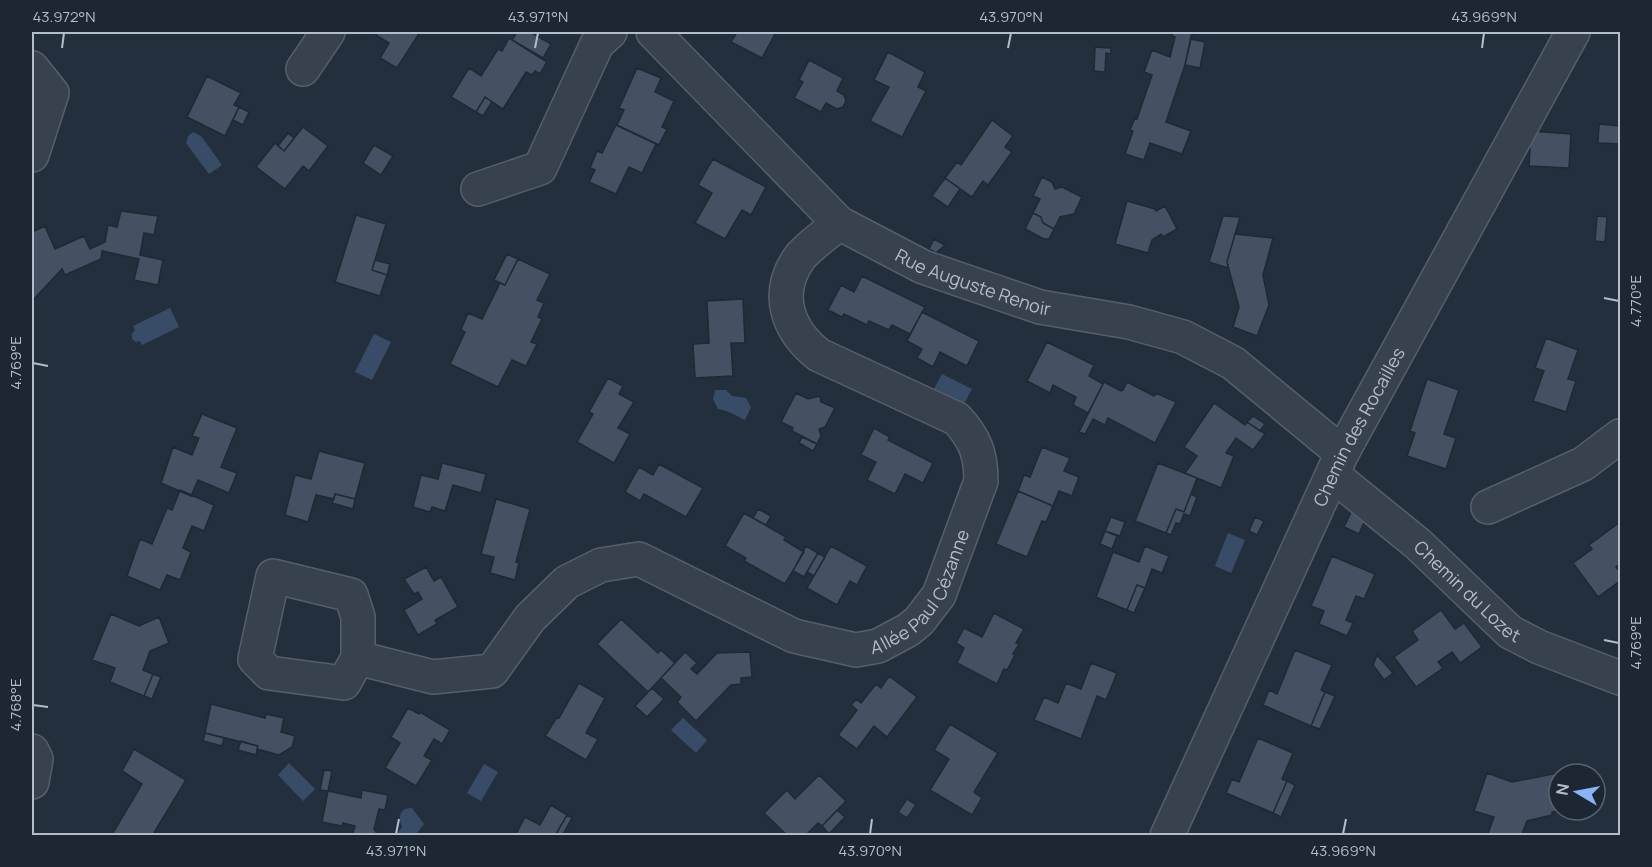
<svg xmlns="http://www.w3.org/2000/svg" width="1652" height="867" font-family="Manrope,sans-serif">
<rect width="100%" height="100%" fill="#242f3e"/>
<path fill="#394c67" d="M193,132L201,136L222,165L209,174L186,143L188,136Z
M170,308L179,327L142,345L140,341L136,342L132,339V334L135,330L133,326Z
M374,334L391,342L372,380L355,372Z
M942,374L972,389L964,404L934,389Z
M715,390H726L732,396L746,398L751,407L745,420C735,415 729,411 718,409L713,399Z
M1228,533L1245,540L1231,573L1215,566Z
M683,718L707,740L696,753L671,730Z
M289,763L315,789L303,801L278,775Z
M484,764L498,772L481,801L467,793Z
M412,808L424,824L417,833L418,835H396L402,827C398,817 399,808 412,808Z"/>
<path fill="#455162" stroke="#1f2835" stroke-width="1.5" d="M378,32H420L397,68L380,58L389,43L376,35Z
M517,32H530L551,44L543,58L512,40Z
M737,32H776L762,58L731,42Z
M1173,32H1192L1185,65L1166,122L1191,131L1182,154L1150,143L1144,160L1125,154L1133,131L1130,130L1135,118L1137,119L1152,75L1144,72L1152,50L1170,57L1175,37L1172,36Z
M509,38L547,62L540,74L535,71L532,75L526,72L503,109L485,97L476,112L451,97L469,68L481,76L498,49L502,51Z
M1191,39L1205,42L1200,68L1185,65Z
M1095,47L1111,48V54L1106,53L1105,72L1094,71Z
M888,52L925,72L918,87L926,91L902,137L870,121L889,87L874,80Z
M809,60L843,78L837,91L844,95L846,101L843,107L837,109L826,103L821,112L794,98L803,82L799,80Z
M637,68L661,78L655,92L674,101L662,127L667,129L659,145L617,125L624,110L619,108Z
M207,76L241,93L234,105L239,107L225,136L187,117Z
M485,97L492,102L483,116L476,112Z
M239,107L249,112L243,125L233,120Z
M992,120L1013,136L1005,147L1012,152L988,185L983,181L972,197L945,178L957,162L961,165Z
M1599,124L1620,126V144L1598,143Z
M616,125L656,144L642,173L629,167L616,194L589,182L595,170L590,168L597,151L602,153Z
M303,127L328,146L309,171L303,166L285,189L256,167L275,143L284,151Z
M1530,131L1571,134L1569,168L1529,166L1530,148H1526Z
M288,133L294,138L284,151L278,146Z
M374,145L393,156L381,175L363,163Z
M713,159L766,187L751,215L742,210L725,239L695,223L712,193L698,185Z
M1042,177L1052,182L1055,189L1062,187L1082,197L1074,214L1060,217L1054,229L1043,223L1041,217L1033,213L1040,199L1033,196Z
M945,178L960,189L948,207L932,196Z
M1127,201L1155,209L1156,211L1165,206L1177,229L1163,237L1161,234L1152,240L1148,253L1115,244Z
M121,211L158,216L154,235L144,233L140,255L163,260L158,285L134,280L139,259L102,251L101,259L65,275L62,269L33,300L32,296V232L45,226L55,249L84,236L90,249L105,242L108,225L117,227Z
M1033,213L1041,217L1043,223L1054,229L1049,239H1044L1025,229Z
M356,215L386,224L372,270L387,275L380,296L335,282Z
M1223,216L1240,217L1227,262L1228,268L1209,262Z
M1597,216L1607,217L1605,242L1595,241Z
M1235,234L1273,238L1263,275L1269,305L1257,336L1233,327L1239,307L1227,262Z
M934,239L945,245L936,253L929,249Z
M507,254L518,259L505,285L494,280Z
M518,259L550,274L537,300L544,303L538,317L542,319L531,342L537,344L526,366L512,360L498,387L450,364L465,332L461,330L468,313L482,319L500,283L505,285Z
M375,260L390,264L387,275L372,270Z
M862,276L925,307L910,334L892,325L889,330L869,321L867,325L844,314L842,317L828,310L841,285L854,292Z
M743,299L745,343H731L733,376L695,378L693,344L709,343L707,301Z
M922,312L979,341L967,366L940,352L933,367L917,358L922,349L907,341Z
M1546,338L1578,350L1568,379L1576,381L1566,412L1533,401L1544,371L1535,368Z
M1047,342L1094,365L1089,376L1103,384L1088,413L1073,405L1076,397L1053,385L1050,393L1027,381Z
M608,378L623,386L619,394L634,402L618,428L630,434L614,463L577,442L593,414L589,412Z
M1427,379L1459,390L1444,434L1456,438L1446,469L1407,456L1415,433L1410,431Z
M1104,382L1121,391L1123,390L1127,382L1154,396L1156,393L1176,402L1155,443L1108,418L1105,425L1093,419L1085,434L1079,432Z
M796,393L808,399L820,396L821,402L835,408L825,427L819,429L821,436L817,444L792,431L793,428L781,422Z
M1214,403L1245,425L1247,422L1265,434L1253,450L1236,438L1226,453L1234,456L1221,488L1185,473L1197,456L1184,447Z
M202,414L237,428L221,467L237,473L229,493L198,480L191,496L161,483L173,447L192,455L199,438L192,436Z
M1253,416L1265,424L1260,431L1247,422Z
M874,428L890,437L888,440L933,463L923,483L905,474L895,494L867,480L876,462L861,455Z
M802,437L817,444L813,451L799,443Z
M1042,447L1070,458L1064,471L1079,477L1072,496L1059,491L1053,506L1018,491L1024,475L1030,477Z
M319,451L365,463L355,499L335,494L334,499L316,495L308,522L285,515L295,475L311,479Z
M442,463L486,474L481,493L453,485L445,511L432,507L430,512L413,507L421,475L438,479Z
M1158,463L1197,478L1184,512L1176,509L1166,533L1135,521Z
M659,464L703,488L686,517L644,494L640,501L625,492L639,467L653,475Z
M180,490L214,505L204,531L192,526L183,548L191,552L180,580L167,575L160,590L127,576L140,539L152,544L167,508L172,510Z
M1018,491L1053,506L1046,522L1042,521L1027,557L996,544Z
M335,494L355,499L353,509L332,503Z
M1191,494L1197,497L1190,516L1184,514L1180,524L1176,523L1171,535L1166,533L1176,509L1184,512Z
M496,499L530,509L516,562L519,563L515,580L490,573L494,557L481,554Z
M758,509L771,516L766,525L753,518Z
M1351,512L1366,518L1359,534L1344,527Z
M744,513L786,537L784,540L804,552L785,584L744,561L746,558L725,546Z
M1111,517L1125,522L1120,536L1105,531Z
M1255,517L1264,521L1257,535L1249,531Z
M1620,522V564L1616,567L1620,572V581L1598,597L1573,563L1592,549L1589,545Z
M1105,531L1117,536L1112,549L1100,544Z
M806,546L818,553L804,577L793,571Z
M831,546L867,566L857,585L850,581L837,605L807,588Z
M1145,546L1169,556L1162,573L1152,569L1145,588L1137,585L1127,610L1096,597L1113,552L1139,562Z
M818,553L825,557L814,576L807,572Z
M1332,556L1375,574L1364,599L1356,596L1346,620L1353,623L1347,636L1319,624L1324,611L1311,606Z
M426,567L434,581L441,577L458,607L435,620L437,624L418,635L404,610L422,599L418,592L414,594L404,579Z
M1137,585L1145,588L1134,613L1127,610Z
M1441,610L1455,629L1464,623L1482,647L1460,663L1452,652L1438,662L1443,668L1416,687L1394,657L1418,640L1412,631Z
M994,613L1024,629L1016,643L1019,644L1013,654L1015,655L1007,670L1004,669L997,684L957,663L964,648L956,643L964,628L982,637Z
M111,614L139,626L159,617L169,643L150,651L143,670L153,674L144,696L110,682L115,668L92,660Z
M621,619L658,653L661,650L675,663L648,692L597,644Z
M1295,650L1332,665L1321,690L1325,692L1311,726L1263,705L1269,690L1277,694Z
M685,652L697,663L691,669L697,674L717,653L750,652L752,677L741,678V684L731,685L696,721L677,702L681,697L661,678Z
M1377,655L1393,673L1384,680L1373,665Z
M1091,663L1117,673L1106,700L1097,696L1081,739L1034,720L1044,697L1058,703L1066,683L1081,689Z
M153,674L161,677L152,699L144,696Z
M889,676L917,697L887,737L874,726L857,749L838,735L857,710L851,705L856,699L861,703L876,684L881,688Z
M579,683L605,698L586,733L598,739L586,760L545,736L557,717L559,718Z
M652,688L664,699L647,717L635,706Z
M1325,692L1335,696L1320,729L1311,726Z
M211,704L265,718L266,714L284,718L281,732L295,736L292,747L279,755L257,749L258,746L205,733Z
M408,708L419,714L420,712L450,730L442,744L434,739L424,756L432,760L416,786L385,768L400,743L391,737Z
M950,724L998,753L974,792L982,798L972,815L930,790L949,759L934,750Z
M205,733L224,738L222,746L203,741Z
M1258,738L1293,753L1282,779L1287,781L1273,813L1226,793L1232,779L1239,782Z
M241,741L258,746L256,755L238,750Z
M134,749L186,780L152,836H111L142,784L122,771Z
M324,770L332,771L328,791L320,790Z
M1563,772L1564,774H1559V810H1562L1552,812V815L1527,821L1522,834L1519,836H1487L1494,817L1474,811L1487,773L1512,782Z
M819,775L846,801L822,826L818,823L805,836H788L764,813L787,790L795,799Z
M1287,781L1295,785L1281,817L1273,813Z
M362,790L388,795L385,810L379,809L374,829L379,836H352L355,826L343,823L342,826L322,822L328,791L361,798Z
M907,799L916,805L907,818L898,812Z
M551,805L567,815L556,834L558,836H515L525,817L540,825Z
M837,810L845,817L829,834L822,826Z
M567,815L572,818L562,836H558L556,834Z"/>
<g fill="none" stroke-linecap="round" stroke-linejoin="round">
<defs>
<g id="minor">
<path id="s1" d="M653,32L839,223L923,267L1040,307L1129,322L1183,337L1233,363L1342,453"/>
<path d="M32,68L52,93L32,155"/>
<path d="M303,69L328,32"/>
<path d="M478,189L540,168L597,44L610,32"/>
<path id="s2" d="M1333,475L1418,544L1510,632L1539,647L1620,678"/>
<path d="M1488,507L1583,464L1620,436"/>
<path id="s3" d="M358,658L344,683L269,673L255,659L273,576L351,595L358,617V658L433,677L492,671L530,618L567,582L601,565L639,559L794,636L856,650L878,646L908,630L919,621L939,595L981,481C981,454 975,439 957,419L819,355C787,330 774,293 800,257C810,245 827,234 839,223"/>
<path d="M32,751L36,759L32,782"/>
<path id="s4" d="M1167,836L1342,453L1573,32"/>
</g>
</defs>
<use href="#minor" stroke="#565f6c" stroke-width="36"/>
<use href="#minor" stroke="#38414e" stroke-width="33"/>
</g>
<path fill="none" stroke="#b4bcc9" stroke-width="2" d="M62,48L64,33M535,48L538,33M1008,48L1011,33M1482,48L1484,33M1604,298L1619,301M33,363L48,366M1604,640L1619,643M33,705L48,707M396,834L399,819M870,834L872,819M1343,834L1346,819"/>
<g text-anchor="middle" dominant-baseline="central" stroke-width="4.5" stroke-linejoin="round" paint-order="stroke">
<g font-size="18" fill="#b4bcc9" stroke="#1d2633">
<text stroke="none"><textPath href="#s1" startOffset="414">Rue Auguste Renoir</textPath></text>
<text stroke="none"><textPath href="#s4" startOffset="452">Chemin des Rocailles</textPath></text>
<text stroke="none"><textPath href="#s3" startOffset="1014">Allée Paul Cézanne</textPath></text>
<text stroke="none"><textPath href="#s2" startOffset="178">Chemin du Lozet</textPath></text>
</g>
</g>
<rect width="1652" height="867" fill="none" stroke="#1d2633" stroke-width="66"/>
<g transform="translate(1577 792) rotate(280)"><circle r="28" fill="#1d2633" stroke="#59626f" stroke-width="1.5"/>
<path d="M0-4.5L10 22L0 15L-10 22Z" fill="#8ab4f8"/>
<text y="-9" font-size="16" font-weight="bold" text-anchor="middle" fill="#b4bcc9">N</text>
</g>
<rect x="33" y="33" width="1586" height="801" fill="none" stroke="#b4bcc9" stroke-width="2"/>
<g font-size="15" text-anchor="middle" fill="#b4bcc9">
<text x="64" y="22">43.972°N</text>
<text x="538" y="22">43.971°N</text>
<text x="1011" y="22">43.970°N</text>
<text x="1484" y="22">43.969°N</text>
<text transform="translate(1636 301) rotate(-90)" y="5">4.770°E</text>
<text transform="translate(16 363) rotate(-90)" y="5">4.769°E</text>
<text transform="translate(1636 643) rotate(-90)" y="5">4.769°E</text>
<text transform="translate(16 705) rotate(-90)" y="5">4.768°E</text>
<text x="396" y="856">43.971°N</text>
<text x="870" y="856">43.970°N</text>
<text x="1343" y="856">43.969°N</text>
</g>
</svg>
